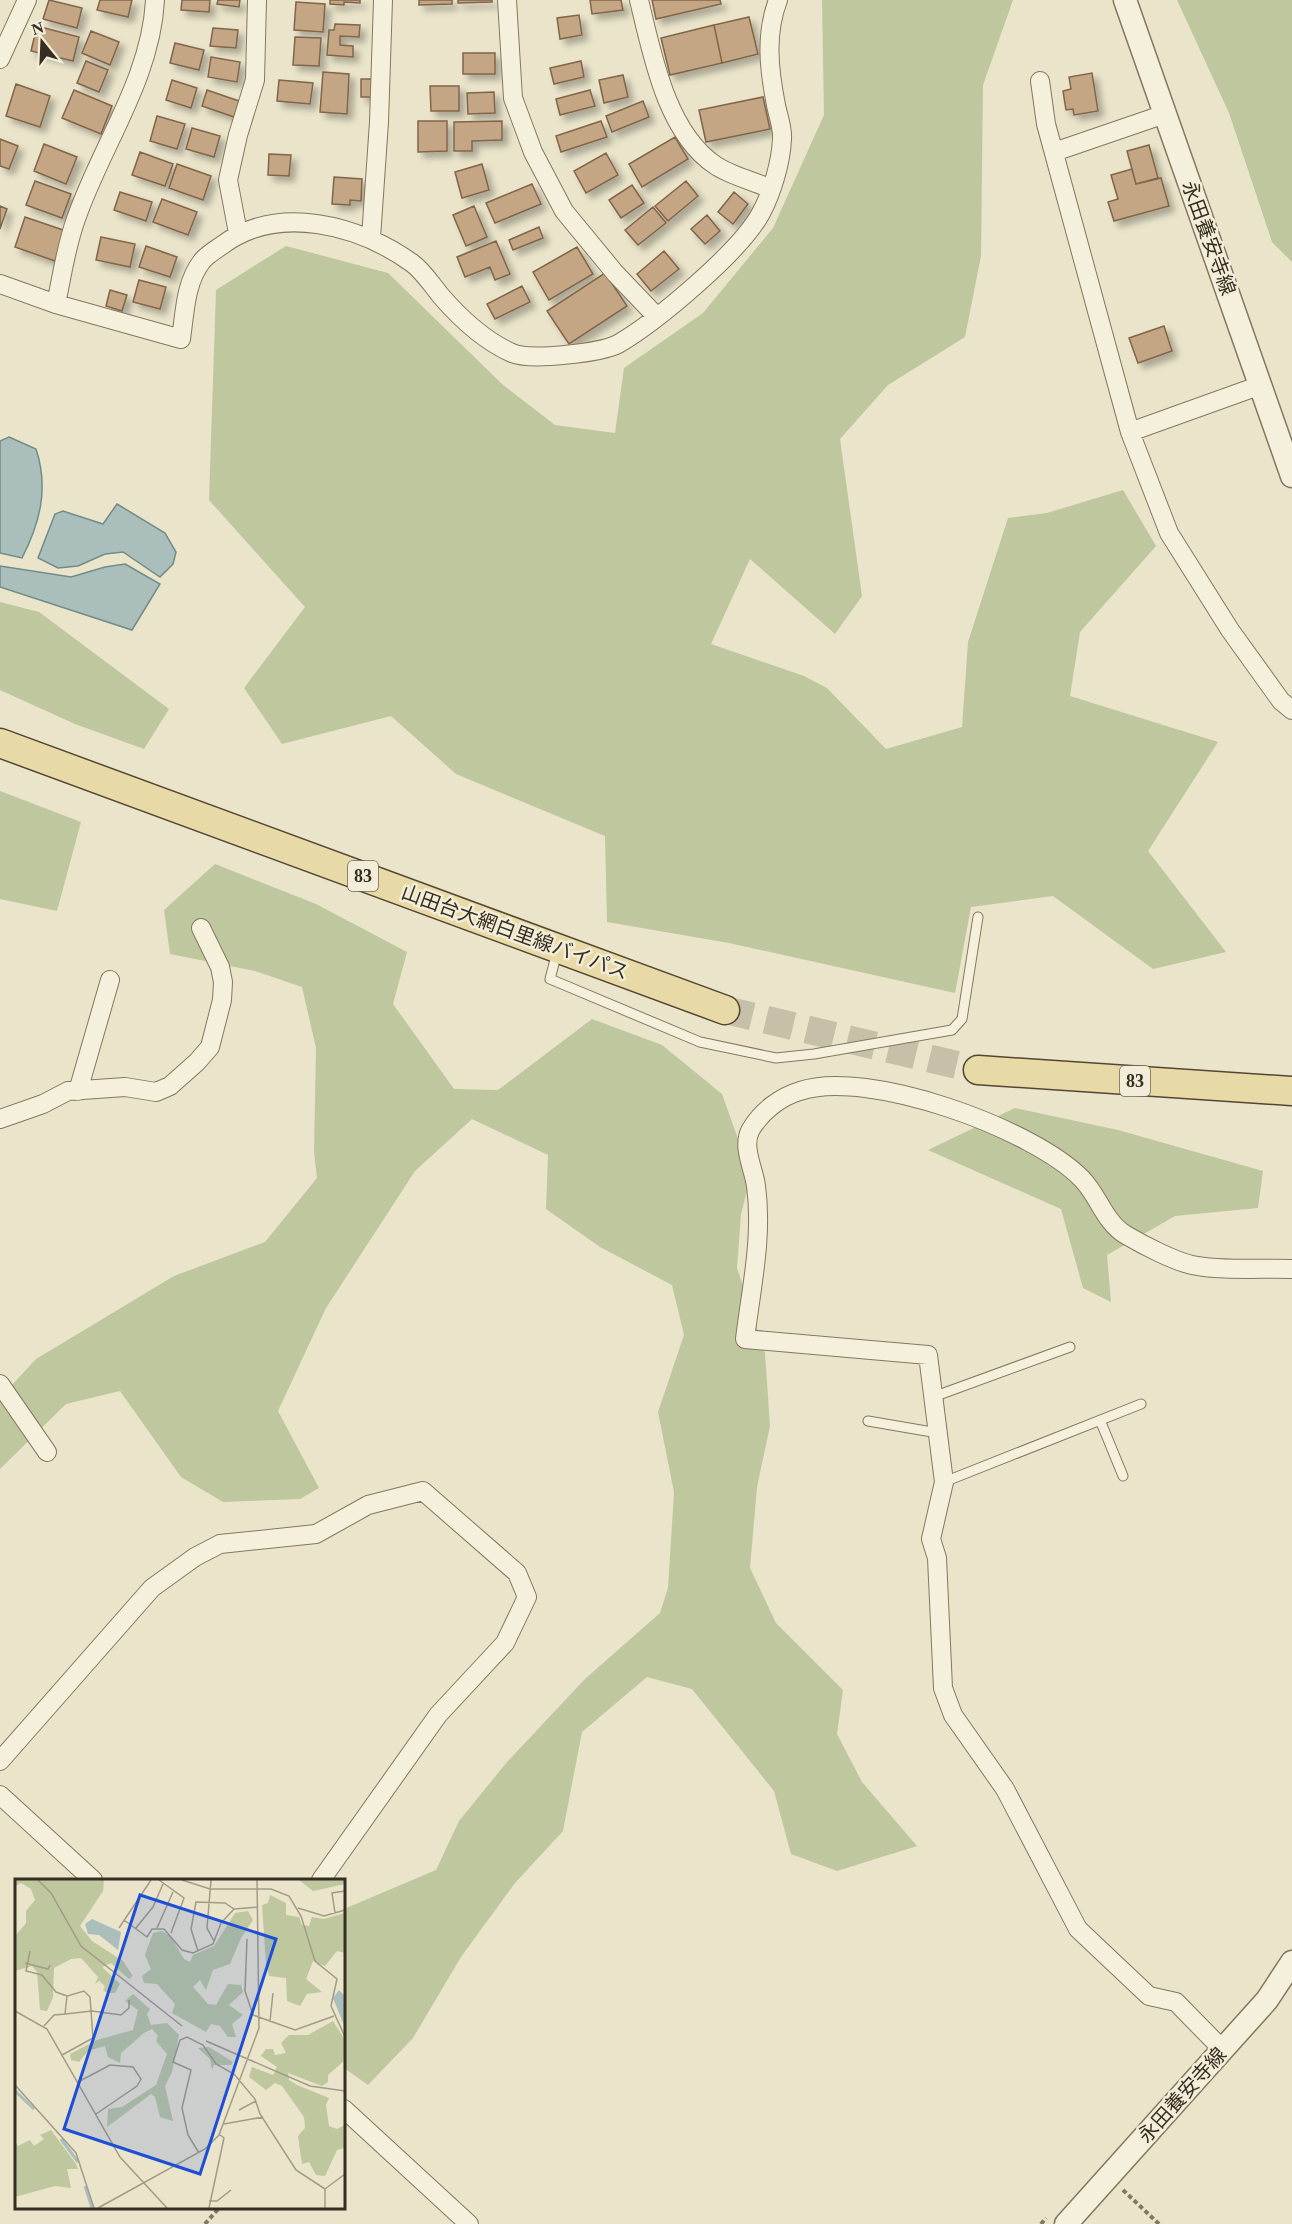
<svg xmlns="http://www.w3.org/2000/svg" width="1292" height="2224" font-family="'Times New Roman','Noto Sans JP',serif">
<defs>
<filter id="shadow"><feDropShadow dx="5.5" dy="5.5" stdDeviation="3" flood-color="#0004"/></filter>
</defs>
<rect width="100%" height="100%" fill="#eae4ca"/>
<path fill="#bec79e" d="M822,0H1013L983,85L981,256L965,337L888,385L840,439L862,596L835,634L750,559L711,644L804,676L827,688L886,749L962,727L968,642L1008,518L1047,513L1123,490L1156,546L1080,632L1070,696L1218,742L1148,851L1226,952L1153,969L1053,896L971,907L955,993L729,943L607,922L605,836L456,774L391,716L282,744L244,688L305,607L209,500L216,290L286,246L388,273L502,384L555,425L615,433L624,368L703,313L773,228L824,115Z
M1177,0H1292V262L1272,242L1229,113Z
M0,602L39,612L169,709L144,749L75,724L0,690Z
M0,791L81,822L57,911L0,899Z
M215,864L316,904L407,952L393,1004L454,1089L498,1090L592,1019L662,1045L722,1094L751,1175L741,1214L737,1268L765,1353L770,1426L757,1487L750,1568L776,1623L843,1690L837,1734L862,1782L917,1846L837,1871L791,1854L774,1791L692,1689L647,1677L582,1732L563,1831L515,1883L461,1957L413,2038L368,2085L344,2068V1909L436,1870L459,1821L507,1762L585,1679L660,1613L668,1588L674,1492L658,1412L684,1335L672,1285L600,1247L546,1209L548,1155L472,1119L415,1171L326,1308L278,1411L319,1488L300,1499L223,1502L181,1477L120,1391L66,1404L0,1469V1398L36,1359L174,1276L265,1242L317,1178L314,1152L316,1048L302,987L255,971L170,954L164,910Z
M1015,1108L1118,1130L1263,1171L1258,1208L1175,1216L1107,1255L1111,1302L1083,1288L1061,1209L928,1150Z"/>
<path fill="#aabfbb" stroke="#718c88" stroke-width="1.5" d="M9,437L36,449C49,488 40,523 22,558L0,553V441Z
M117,504L165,533L176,552L173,564L160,577L123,552L105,554L78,566L58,568L38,558L55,514L63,511L103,524Z
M125,564L160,584L132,630L0,587V566L71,577L105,567Z"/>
<path fill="#c4a584" stroke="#816549" stroke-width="1.5" filter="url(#shadow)" d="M49,0L82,8L77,28L43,19Z
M100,0H132L128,17L97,10Z
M182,0H210L209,12L181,10Z
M218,0H240L239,7L217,4Z
M330,0H360V3L344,2V5L330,4Z
M419,0H452V4L419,5Z
M458,0H492V2L458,3Z
M590,0H621L623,10L592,14Z
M652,0H720L721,4L656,19Z
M296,2L325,4L323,32L294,30Z
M579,15L582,35L560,39L557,18Z
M749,17L758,54L722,63L714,25Z
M335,24L360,25L359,37L340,36V45L353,46V57L327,55L329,30H334Z
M714,25L722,63L670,75L661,38Z
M37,26L79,37L73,61L31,51Z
M213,28L238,30L236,48L210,46Z
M91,31L119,42L110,65L82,53Z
M295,37L321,38L319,66L293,65Z
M175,43L204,50L199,70L170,63Z
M463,53H495V74H463Z
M211,57L240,62L237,82L208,77Z
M86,61L108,70L99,92L77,83Z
M581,61L584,77L554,84L550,68Z
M323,72L349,74L347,114L320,112Z
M1092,73L1098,111L1074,115L1073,109L1066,110L1063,91L1071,89L1069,77Z
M623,75L628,97L604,103L599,80Z
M361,79H378V97H361Z
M172,80L197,88L191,108L166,100Z
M279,80L313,83L310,104L277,101Z
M16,84L50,96L40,127L6,116Z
M430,86H459V111H431Z
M74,90L112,106L101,134L62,118Z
M207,90L239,101L234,117L202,106Z
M590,90L595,106L560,115L556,99Z
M494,92L495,113L468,114L467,93Z
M763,97L770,129L706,142L699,110Z
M643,101L649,117L612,132L606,116Z
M157,116L185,124L177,149L150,141Z
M418,121H447V151L418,152Z
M502,121V140L472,141V151H454V122Z
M601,121L607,137L561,152L556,136Z
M192,128L220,136L214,157L186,149Z
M675,137L688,159L642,187L629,164Z
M0,139L18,146L9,169L0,166Z
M44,144L77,157L66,184L34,171Z
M1149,145L1158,178L1136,184L1127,151Z
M140,152L173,164L165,186L132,175Z
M606,153L618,175L586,193L574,171Z
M269,154L291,155L289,176L268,175Z
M177,164L211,176L203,200L169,188Z
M482,164L489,190L462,198L455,172Z
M1132,169L1136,184L1161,178L1169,206L1114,221L1108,202L1118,199L1111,175Z
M334,177L362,179L361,201L350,200V205L332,204Z
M35,181L71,194L62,218L26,205Z
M686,181L698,196L668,221L655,206Z
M532,184L541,204L495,223L486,203Z
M632,185L644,203L621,218L609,200Z
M120,192L152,202L146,221L114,210Z
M734,192L748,204L733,224L718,212Z
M162,199L197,212L188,235L153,222Z
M0,206L7,209L0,229Z
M474,206L487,237L466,246L453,215Z
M653,207L666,223L638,245L625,230Z
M707,215L720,231L705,244L691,229Z
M25,217L66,231L55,261L15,247Z
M539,227L543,238L513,250L509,240Z
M101,237L135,244L130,267L96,260Z
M496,241L510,274L495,280L490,267L465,277L457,257Z
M146,246L177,257L170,277L139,267Z
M577,247L593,274L549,300L533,272Z
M664,251L679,269L651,291L637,274Z
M605,273L627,306L569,344L547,311Z
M139,280L166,287L160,309L133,302Z
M522,286L530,302L495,319L487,304Z
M110,290L127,295L122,311L106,306Z
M1164,326L1172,351L1138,363L1129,338Z"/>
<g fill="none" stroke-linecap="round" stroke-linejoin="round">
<path stroke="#c6c0a8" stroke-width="28" stroke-dasharray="28 14" stroke-linecap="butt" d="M725,1010L978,1070"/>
<defs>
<path id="service" d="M557,952L550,979L700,1042L776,1058L814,1054L952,1030L962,1019L978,917
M933,1397L1070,1347
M1100,1420L1123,1476
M868,1421L938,1433
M944,1482L1141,1404"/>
<path id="minor" d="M507,0L513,98L533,152L564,211L615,273L657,317
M639,0C652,53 666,132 715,165C731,176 754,181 771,189
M0,59L27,0
M1040,81L1046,124L1130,432L1169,533L1230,630L1281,701L1292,710
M1054,152L1165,114
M238,233L228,180L238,135L255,80L257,0
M371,238L379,122L383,0
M0,284L56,304L181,339C185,312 185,283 202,261C207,255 215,250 221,246C277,203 359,225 412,263C423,271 432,285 441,296C460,318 485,341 512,353C530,361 600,353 618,344C656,322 741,251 761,213C772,193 781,162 782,139C783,128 778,116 776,105C769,70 765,34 778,0
M56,304C62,276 66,246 76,219C101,146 151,79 155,0
M1130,432L1261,385
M78,1091L110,980
M0,1119L43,1104L68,1091L125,1087L156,1092L170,1086L197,1062L210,1047L222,1000L223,982L220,967L201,928
M0,1384L47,1452
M0,1761L152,1588L195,1557L220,1544L316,1534L368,1505L423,1491L517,1573L527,1597L505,1643L438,1715L321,1880
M0,1795L93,1880
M1223,2050L1176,2002L1149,1996L1078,1929L1005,1789L953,1715L943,1688L937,1558L931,1539L944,1482L928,1355L745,1339C751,1289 763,1237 756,1186C754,1169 741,1146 751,1129C762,1111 780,1097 800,1091C867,1068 1034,1129 1082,1179C1098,1195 1105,1223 1126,1235C1143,1245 1174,1261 1192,1265C1218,1271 1264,1268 1292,1269
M344,2109L469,2224"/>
<path id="tertiary" d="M1125,0L1292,476
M1066,2224L1267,2000L1292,1962"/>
<path id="primary" d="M0,743L725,1010
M978,1070L1292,1091"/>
</defs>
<use href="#service" stroke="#847760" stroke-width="11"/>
<use href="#minor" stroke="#847760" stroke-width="20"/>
<use href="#tertiary" stroke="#847760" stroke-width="25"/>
<use href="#primary" stroke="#534533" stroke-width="31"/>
<path stroke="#847760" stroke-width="4" stroke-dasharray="4.5 3" stroke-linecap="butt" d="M1123,2190L1159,2224
M205,2224L219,2208
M1041,2224L1046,2218"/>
<use href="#service" stroke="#f5f0dc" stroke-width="9"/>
<use href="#minor" stroke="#f5f0dc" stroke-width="18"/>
<use href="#tertiary" stroke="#f5f0dc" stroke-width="22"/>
<use href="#primary" stroke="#e8daa6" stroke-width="28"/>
</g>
<g text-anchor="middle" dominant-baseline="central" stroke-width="5" stroke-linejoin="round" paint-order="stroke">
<g fill="#f2edd8" stroke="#6f6759" stroke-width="1.5">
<rect x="348" y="861" width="30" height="30" rx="4.5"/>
<rect x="1120" y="1066" width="30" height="30" rx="4.5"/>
</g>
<g font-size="18" font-weight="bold" fill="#372e22">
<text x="363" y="876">83</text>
<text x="1135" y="1081">83</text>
</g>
<g font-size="20" fill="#372e22" stroke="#f2edd8">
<text transform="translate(1209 238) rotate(70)">永田養安寺線</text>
<text transform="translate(515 932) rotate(20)">山田台大網白里線バイパス</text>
<text transform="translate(1182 2095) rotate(-48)">永田養安寺線</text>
</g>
</g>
<g transform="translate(15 1879)">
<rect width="330" height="330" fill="#eae4ca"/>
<path d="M0,1H89L88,12L65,47L77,62L108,82L118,97L114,100L96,84L87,88L105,105L100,114H92L88,111L90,107L84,102L80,105L83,98L66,79L56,80L39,89L38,118L32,132L25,131L22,93L17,87L0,92V57L11,44V32L20,21L16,10L6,4L0,7ZM284,1H330V5L298,12ZM255,16L271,24V36L284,38L287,46L294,47L297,38L309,40L330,34V74L322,72L310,87L298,82L291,100L307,113L292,115L285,127L272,122L271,99L254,97L251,85L247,26L253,24ZM233,32L238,41L226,59L215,85L198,91L191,111L185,101L178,108L193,125L201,126L213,105L226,106L228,113L214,126L228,136L217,145L221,158H213L205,147L196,145L191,153L157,134L160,125L142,105L129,104L127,97L136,90L130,76L138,54L147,52L156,58L169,80L175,83L178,76L199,67L220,34ZM118,115L135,130L132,135L136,146L152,144L164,156L157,193L150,207L158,242L145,238L140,218L136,215L92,248L93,230L107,228L141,206L152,175L141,162L143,157L137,150L129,154L106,174L105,184L93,178L90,167L73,172L64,183L56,181L55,175L82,161L118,151L123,131L110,122ZM318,142L330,161V181L313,196V203L307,207L273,194L274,201L282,206L314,219L311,226L314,247L322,250L330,246V269L322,271L310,297L301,296L294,283L287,285L283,257L290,249L289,238L267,207L260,204L251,211L234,198L237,188L258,196L262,188L246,177L251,170H258L260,176L271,174L266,164L274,156H293ZM194,168L218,183L216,186H199L197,191L195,180L183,169ZM36,251L61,285L63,290H52L56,309L40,307L0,318V262L3,267L15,261L19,267L29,260L25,256Z" fill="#bec79e"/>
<path d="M77,40L106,53L103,71L84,56L73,55L70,45ZM324,111L330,117V149L318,119Z" fill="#aabfbb"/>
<path fill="none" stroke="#aabfbb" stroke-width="3" d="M0,212L19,230M46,260L63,283M70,307L77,329"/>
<path fill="none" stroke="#a29b87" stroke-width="1.5" d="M23,1L36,14L66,67L167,147M144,1L169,19L156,54M167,1L195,10H256L274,17L286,37L300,82L322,100L316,127L330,158M196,1L192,49L199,62M283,29L309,37L330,31M320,34L317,14L330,12M109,41L132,58L137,50H149L167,71L178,74L198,65L206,44L219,30L243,28M104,49L136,1M142,49L158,13M120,50L138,28L148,5M232,60L230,112L238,136L280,151L319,137M15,72L11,92L27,96L41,113L52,117M183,72L176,50L181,23L210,24L219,30M10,84L33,90L35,86M0,132L32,150L105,278L152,329M50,135L77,132L106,136L114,129V121M255,142L258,114M29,147L39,136L50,135L52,117L69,112L75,118L78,159L47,176M191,162L295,207L330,212M63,203L95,186L118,188L126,200L122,207L81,235M0,206L61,274L79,329M224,231L241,222M209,245L248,238M184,274L173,256L167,229L176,191L158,183L165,161L172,158L188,166L201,185L219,195L240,220L245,235L281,291L310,310M194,322H202L216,311M83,329L190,270L204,256L244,149L242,1M194,329L209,259L204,255M310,329V310L330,295"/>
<path fill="#1d4ed8" fill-opacity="0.15" stroke="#1d4ed8" stroke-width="3" d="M125,16L261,60L185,295L49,250Z"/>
<rect width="330" height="330" fill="none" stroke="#372e22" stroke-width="3"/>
</g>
<g transform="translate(42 42) rotate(342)" stroke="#f2edd8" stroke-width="4.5" paint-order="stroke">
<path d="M0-4.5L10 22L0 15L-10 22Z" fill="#372e22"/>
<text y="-9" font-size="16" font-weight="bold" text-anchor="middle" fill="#372e22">N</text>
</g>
</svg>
